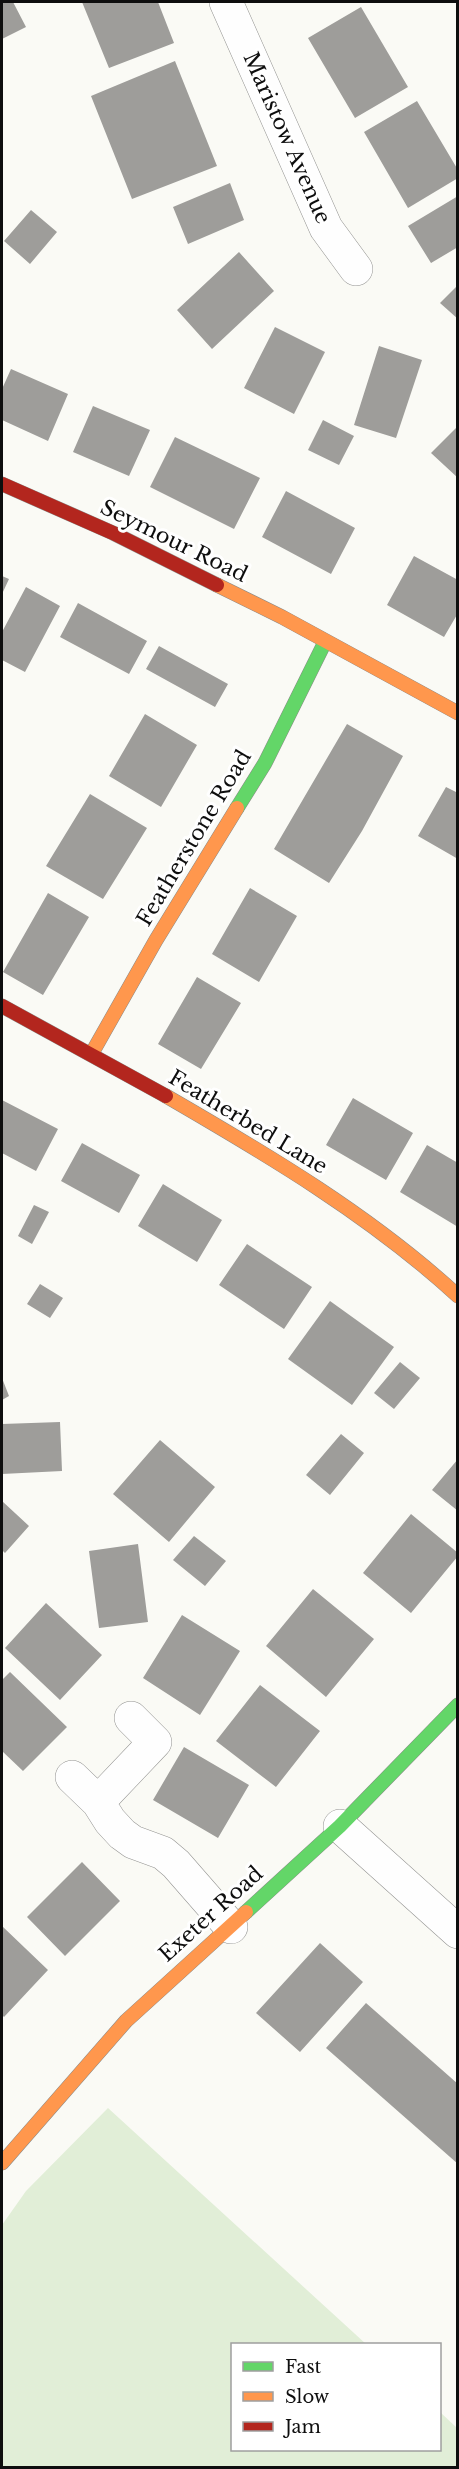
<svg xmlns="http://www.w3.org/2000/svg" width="459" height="2469" font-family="'Libre Baskerville',serif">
<rect width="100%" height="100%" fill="#fafaf5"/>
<path fill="#e1eed7" d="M108,2108L366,2344H232V2450H440V2412L457,2428V2467H2V2225L26,2191Z"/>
<path fill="#9e9d9a" d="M2,2H13L26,27L2,39Z
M82,2H158L174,43L109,68Z
M361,7L408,87L355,118L308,38Z
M175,61L217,166L132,199L91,96Z
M417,101L458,170V178L408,208L364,132Z
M230,183L244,220L188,244L173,207Z
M458,196V247L431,263L408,226Z
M31,210L57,232L30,264L4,241Z
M239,252L274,291L212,349L177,310Z
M458,285V319L440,303Z
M275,327L325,352L294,414L244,388Z
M379,346L422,360L396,438L354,425Z
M11,369L68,394L48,441L2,420V389Z
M93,406L150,430L129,476L73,452Z
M323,420L354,436L339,465L308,450Z
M458,426V478L431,453Z
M175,437L260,478L234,529L150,487Z
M286,491L355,528L331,574L262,537Z
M414,556L458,580V613L444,637L387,605Z
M2,576L9,579L2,594Z
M26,587L60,606L25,672L2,660V632Z
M78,603L147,641L129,674L60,637Z
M159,646L228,684L215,707L146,669Z
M145,714L197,745L161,807L109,776Z
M347,724L403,756L362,831L329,883L274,849Z
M446,787L458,793V859L418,836Z
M90,794L147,828L103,899L46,866Z
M250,888L297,916L259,982L212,954Z
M48,893L89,917L43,995L3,972Z
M197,977L241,1003L201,1069L158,1044Z
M353,1098L413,1133L386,1180L326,1145Z
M2,1100L58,1129L36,1171L2,1153Z
M82,1143L140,1175L119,1213L61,1181Z
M427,1145L458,1163V1227L400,1192Z
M163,1184L222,1220L197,1262L138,1226Z
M34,1205L49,1212L32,1244L18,1236Z
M247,1244L312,1287L284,1329L219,1285Z
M40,1284L63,1298L50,1318L27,1304Z
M330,1301L394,1347L352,1405L288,1359Z
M400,1362L420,1378L394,1409L374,1393Z
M2,1378L9,1396L2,1400Z
M60,1422L62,1471L2,1474V1424Z
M341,1434L364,1453L330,1495L306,1475Z
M160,1440L215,1487L169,1542L113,1494Z
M458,1459V1511L432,1490Z
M2,1501L29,1526L5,1553L2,1550Z
M411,1514L458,1553V1556L411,1613L363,1573Z
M194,1536L226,1561L205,1586L173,1560Z
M138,1544L148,1622L99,1628L89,1551Z
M313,1589L374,1639L326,1697L266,1646Z
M46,1603L102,1655L60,1700L5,1648Z
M182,1615L240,1651L200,1715L143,1678Z
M10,1672L67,1727L23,1771L2,1751V1680Z
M260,1685L320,1731L276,1787L216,1741Z
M184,1747L249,1785L218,1838L153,1800Z
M82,1862L120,1901L65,1956L27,1917Z
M2,1926L48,1970L4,2017L2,2015Z
M320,1943L363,1982L300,2052L256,2013Z
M366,2003L458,2084V2164L326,2048Z"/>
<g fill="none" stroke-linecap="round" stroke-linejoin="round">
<defs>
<path id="street" d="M226,2L326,228L356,269
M72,1777L98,1802L110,1821L122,1834L133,1842L163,1853L176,1864L231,1927
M98,1802L155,1742L131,1718
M340,1826L458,1932"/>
<path id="fast" d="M237,808L265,763L325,642
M246,1912L340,1826L458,1705"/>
<path id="slow" d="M217,585L282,617L458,713
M92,1053L156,940L237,808
M166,1096C268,1155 371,1216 458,1296
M2,2163L126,2021L246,1912"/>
<path id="jam" d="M2,484L113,533L217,585
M2,1006L166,1096"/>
</defs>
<use href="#street" stroke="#949492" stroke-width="34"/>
<use href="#fast" stroke="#8b8b89" stroke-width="15"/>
<use href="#slow" stroke="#8b8b89" stroke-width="15"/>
<use href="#jam" stroke="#8b8b89" stroke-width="15"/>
<use href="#street" stroke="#fefefe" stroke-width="33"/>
<use href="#fast" stroke="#63d668" stroke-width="14"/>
<use href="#slow" stroke="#ff974d" stroke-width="14"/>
<use href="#jam" stroke="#b3261e" stroke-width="14"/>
</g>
<g text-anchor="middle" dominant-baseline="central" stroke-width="6" stroke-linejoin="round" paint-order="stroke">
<g font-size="21" fill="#0e0e0e" stroke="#fff">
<text transform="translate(287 138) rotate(66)">Maristow Avenue</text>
<text transform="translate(174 541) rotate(26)">Seymour Road</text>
<text transform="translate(194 838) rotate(-59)">Featherstone Road</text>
<text transform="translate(248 1122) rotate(31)">Featherbed Lane</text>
<text transform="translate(211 1914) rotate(-42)">Exeter Road</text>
</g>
</g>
<rect width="459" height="2469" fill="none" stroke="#0e0e0e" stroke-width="6"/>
<rect x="231" y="2343" width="210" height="108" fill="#ffffff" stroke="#9f9f9f" stroke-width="1.5"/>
<rect x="243" y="2362" width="30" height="9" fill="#63d668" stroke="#9f9f9f" stroke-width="1.5"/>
<text x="285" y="2373" font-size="18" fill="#0e0e0e">Fast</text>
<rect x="243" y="2392" width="30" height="9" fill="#ff974d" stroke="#9f9f9f" stroke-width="1.5"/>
<text x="285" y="2403" font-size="18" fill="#0e0e0e">Slow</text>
<rect x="243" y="2422" width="30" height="9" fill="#b3261e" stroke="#9f9f9f" stroke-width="1.5"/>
<text x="285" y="2433" font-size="18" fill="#0e0e0e">Jam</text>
</svg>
